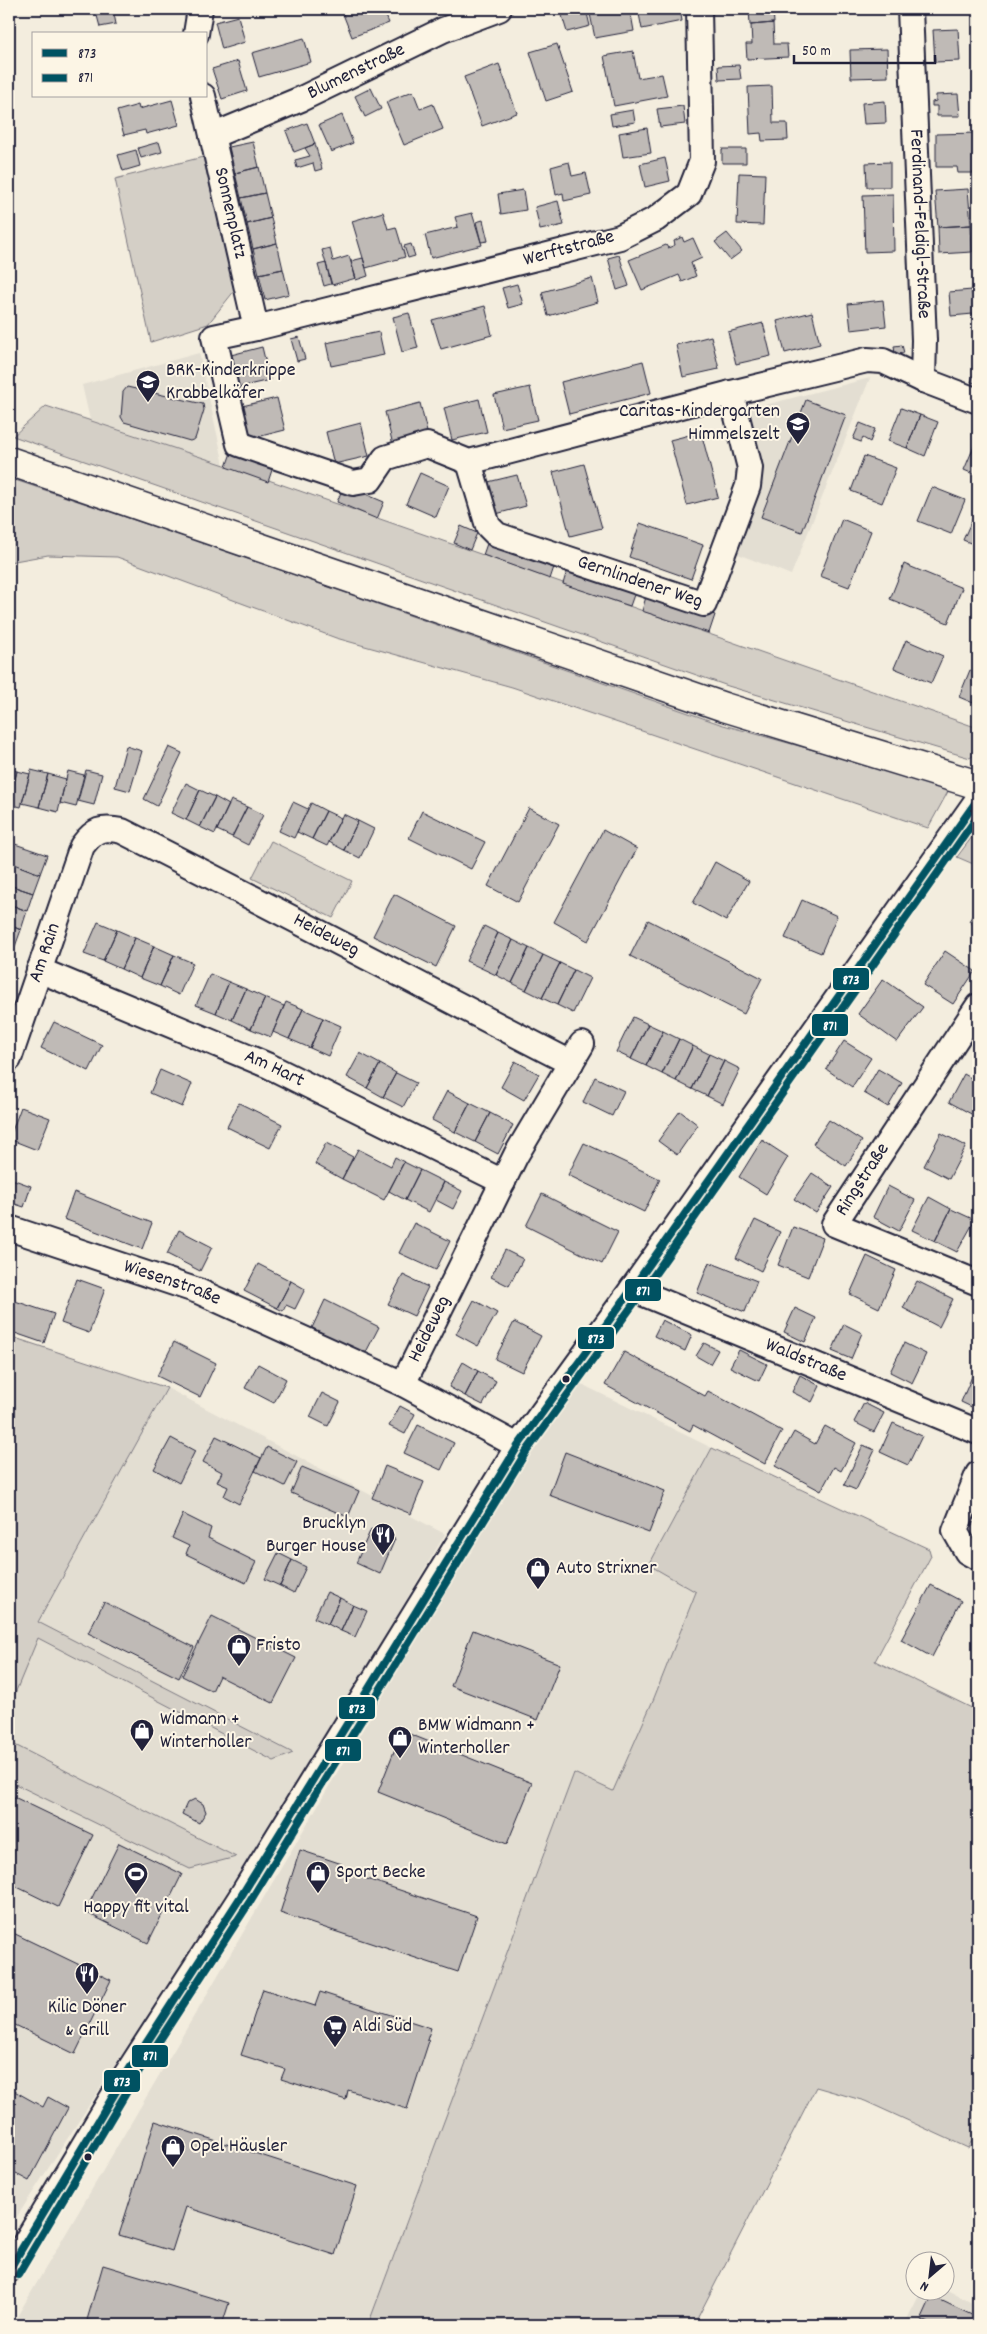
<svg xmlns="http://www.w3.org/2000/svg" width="987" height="2334" font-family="Dekko,sans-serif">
<rect width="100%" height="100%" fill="#f3edde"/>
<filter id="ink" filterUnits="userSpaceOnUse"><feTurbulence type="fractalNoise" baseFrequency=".02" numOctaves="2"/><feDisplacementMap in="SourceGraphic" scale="10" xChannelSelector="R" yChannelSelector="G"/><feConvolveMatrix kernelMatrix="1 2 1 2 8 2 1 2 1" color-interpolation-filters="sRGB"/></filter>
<g filter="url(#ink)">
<path fill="#e3ded2" d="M199,353L224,465L90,420L82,385Z
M870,378L791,575L733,552L745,410Z
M579,1383L712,1448L649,1565L696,1592L654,1698L613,1792L574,1773L368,2325H32L15,2320L526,1452Z
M167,1388L445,1534L311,1762L9,2229V1694L38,1622Z
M945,2289L978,2306V2325H904L921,2292H944Z"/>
<path fill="#d4cfc6" stroke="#7b7880" d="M203,157L235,290L208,324L151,342L115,179Z
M46,406L237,469L978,728V752L970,758L728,686L13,436Z
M9,478L203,543L720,724L950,788L928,828L512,687L336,638L117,557L48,555L9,562Z
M978,829V866L957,857Z
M271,841L352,881L333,918L252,878Z
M9,1336L167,1388L38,1622L293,1753L274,1761L38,1638L9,1708Z
M712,1448L929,1549L931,1556L875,1661L978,1711V2129L968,2148L865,2101L816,2087L694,2325H368L574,1773L613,1791L654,1698L696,1592L649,1565Z
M9,1742L236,1857L190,1869L9,1781Z"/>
<path fill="#bfbab6" stroke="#22223b" d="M113,9L116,24L100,27L96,12Z
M356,9H383L389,23L352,37L343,14Z
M560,9H586L590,26L567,32Z
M589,9H630L634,31L595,38Z
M638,9H680L682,21L642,29Z
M749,9H773L774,23L750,25Z
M858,9H883V11L859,12Z
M238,16L245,42L222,49L215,22Z
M773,23L774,44H787L788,57L747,59L746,44H752L751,25Z
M958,29L960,61L935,62L933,30Z
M304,38L311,62L259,77L252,53Z
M557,44L573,92L546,101L530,52Z
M887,49L888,77L851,78L850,50Z
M633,51L638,78L662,74L667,96L614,106L604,56Z
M238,61L247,91L222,99L212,69Z
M499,64L517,113L482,126L464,77Z
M739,65L741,79L719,80L718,66Z
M772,86L773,123H787L788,140L762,141L761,133L750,134L748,87Z
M371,88L381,109L365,117L355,96Z
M413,91L420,109L433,104L443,129L404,145L386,102Z
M958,94L960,116H937V106H932V102L936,101V95Z
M172,100L179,125L146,134L145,130L124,135L117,111L138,105L139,109Z
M885,101L886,123L864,124L862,103Z
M683,106L685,124L660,127L657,109Z
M633,110L635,122L612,126L610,114Z
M342,115L353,143L331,152L319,125Z
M307,123L315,144L294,152L286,131Z
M647,128L651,153L623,157L619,133Z
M978,133V173H958L957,167H936V134Z
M159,142L162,152L141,158L138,148Z
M253,142L259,167L235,173L229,147Z
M315,144L322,169L315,171L313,163L297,168L295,160L310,156L305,148Z
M722,149H746V163H722Z
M136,150L140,166L123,171L118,155Z
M665,158L670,181L645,187L640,164Z
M569,162L572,176L586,173L591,195L564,201L563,193L556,195L551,167Z
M890,162V187H867L866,163Z
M259,167L265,193L241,198L235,173Z
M739,173L765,174L763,225L737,224Z
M968,189L971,225L938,227L935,191Z
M523,190L526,210L501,214L498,194Z
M265,193L271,218L247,224L241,198Z
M893,194L894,251L865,252L863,195Z
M558,201L564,225L540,230L535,207Z
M383,212L388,229L396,227L405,257L366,268L352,221Z
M472,213L482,245L431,258L425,235L458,227L455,217Z
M271,218L277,243L253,249L247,224Z
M483,220L488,241L481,242L476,222Z
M971,225L972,252L939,254L938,227Z
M727,233L742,251L730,260L715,242Z
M682,237L684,242L693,238L702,258L691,263L696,276L682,282L679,275L642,290L629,260L666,245L668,248L675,245L674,241Z
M277,243L283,269L259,274L253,249Z
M411,244L415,256L408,258L404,246Z
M330,248L333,261L349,256L356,278L332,285L322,250Z
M619,255L629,286L617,290L608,258Z
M363,258L368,276L356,280L351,261Z
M326,263L331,284L324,286L318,265Z
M283,269L289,294L265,300L259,274Z
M592,278L598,302L548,316L542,292Z
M517,284L523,304L508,308L502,288Z
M972,290V295L978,294V317H973V314L951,316L949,292Z
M883,300L886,326L851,330L848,304Z
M485,306L492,335L441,349L432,320Z
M812,312L820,344L785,353L777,321Z
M409,313L418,348L402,352L393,317Z
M763,323L771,356L736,364L728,332Z
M379,332L384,355L331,366L326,343Z
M711,336L719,369L683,377L676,345Z
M299,337L305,359L297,361L291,339Z
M902,345L904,353L895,354L894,346Z
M262,347L270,380L235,388L227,356Z
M643,361L651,393L569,414L561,382Z
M978,364V384L971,382Z
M127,387L203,404L204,410L195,439L190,441L124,422L121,417L123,392Z
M530,387L538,420L502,428L494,395Z
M277,398L285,430L249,439L242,406Z
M479,399L487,432L452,440L444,408Z
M806,400L846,415L802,532L761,517Z
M420,403L428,436L393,445L385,412Z
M901,408L920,415L907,448L888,441Z
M920,415L938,422L925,456L907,448Z
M361,423L369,456L334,464L326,432Z
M860,423L875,429L870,442L863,438L861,442L853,439Z
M701,432L718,497L687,505L670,440Z
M978,437V476L964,470Z
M232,450L274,464L268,482L226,467Z
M864,456L896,468L882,503L851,491Z
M584,464L602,528L570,536L553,472Z
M420,473L449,486L436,517L406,504Z
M517,475L526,506L496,514L488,482Z
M344,485L384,502L377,519L337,502Z
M932,487L965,500L951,534L918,521Z
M978,506V546L963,540Z
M842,519L871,531L849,587L820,576Z
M640,523L703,545L691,579L629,557Z
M461,526L477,533L470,550L454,543Z
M489,538L556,561L550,579L483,555Z
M904,564L962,588L948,623L890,599Z
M568,567L636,589L630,606L563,584Z
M647,593L715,615L709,633L642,611Z
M906,640L943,656L931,683L894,668Z
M970,670L978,673V705L959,697Z
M126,746L142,751L130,791L115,787Z
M169,747L182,753L157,806L144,799Z
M9,769L17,771L9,801Z
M31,770L48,774L39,807L22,803Z
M86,770L102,774L94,805L78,801Z
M17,771L30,774L21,807L9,804Z
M68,771L84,775L76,807L60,803Z
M48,774L66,779L58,812L39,807Z
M186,783L200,790L186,820L171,813Z
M200,790L215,797L200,827L186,820Z
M215,797L229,805L215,834L200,827Z
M231,800L247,807L232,837L217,830Z
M293,802L308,809L294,838L279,831Z
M311,803L326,811L312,839L297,832Z
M247,807L263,815L248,845L232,837Z
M529,808L559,824L518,902L488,886Z
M326,811L341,818L327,846L312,839Z
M422,811L485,842L471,869L409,838Z
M343,814L358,821L344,850L329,842Z
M358,821L374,829L360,858L344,850Z
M603,830L637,849L588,941L554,922Z
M15,844L47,855L40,874L9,862Z
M9,862L40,874L33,893L9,885Z
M715,862L749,881L726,921L693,903Z
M9,885L33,893L27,911L9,904Z
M394,894L456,926L436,967L373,936Z
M802,900L837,916L821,953L785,938Z
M9,904L27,911L21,930L9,925Z
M978,907V928L969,921Z
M648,920L762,978L744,1014L630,956Z
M98,922L117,930L103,961L84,954Z
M9,925L21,930L9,963Z
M484,926L498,933L481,968L466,961Z
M117,930L135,938L121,969L103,961Z
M498,933L513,940L496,975L481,968Z
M135,938L154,946L140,978L121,969Z
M513,940L529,948L512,983L496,975Z
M154,946L174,955L160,986L140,978Z
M529,948L543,955L526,990L512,983Z
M945,951L975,971L953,1004L923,985Z
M174,955L193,963L179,995L160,986Z
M543,955L560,963L542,998L526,990Z
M560,963L574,970L557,1005L542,998Z
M574,970L590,978L573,1013L557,1005Z
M210,974L229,982L216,1013L196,1005Z
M883,979L923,1007L897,1042L858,1014Z
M229,982L246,989L232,1020L216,1013Z
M246,989L265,998L251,1029L232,1020Z
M265,998L284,1006L271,1037L251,1029Z
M286,1002L303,1009L289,1039L273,1032Z
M303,1009L323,1018L310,1048L289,1039Z
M633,1017L648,1024L631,1059L616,1052Z
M323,1018L341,1026L328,1056L310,1048Z
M54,1022L102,1045L89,1071L41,1048Z
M648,1024L663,1031L646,1066L631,1059Z
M663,1031L679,1039L662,1074L646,1066Z
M679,1039L693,1046L676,1081L662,1074Z
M844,1041L871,1058L852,1087L826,1069Z
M693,1046L709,1054L692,1089L676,1081Z
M360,1053L380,1064L367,1088L347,1077Z
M709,1054L724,1061L707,1096L692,1089Z
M515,1061L539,1074L524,1100L501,1087Z
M724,1061L740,1069L723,1104L707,1096Z
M380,1064L396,1073L383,1097L367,1088Z
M878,1069L902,1083L888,1107L864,1093Z
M160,1070L192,1084L182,1107L150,1093Z
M396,1073L416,1083L403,1107L383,1097Z
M964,1074L978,1082V1111L975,1116L949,1102Z
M595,1077L624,1091L612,1116L583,1102Z
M447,1091L470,1103L455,1132L432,1120Z
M239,1103L282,1124L270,1148L227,1127Z
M470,1103L490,1113L475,1142L455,1132Z
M21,1107L50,1118L37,1150L9,1139Z
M680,1111L698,1125L677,1155L658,1141Z
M490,1113L513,1125L498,1154L475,1142Z
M829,1120L862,1141L846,1166L813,1144Z
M941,1133L966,1146L949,1179L924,1166Z
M762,1140L788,1157L766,1194L739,1177Z
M326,1143L353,1157L342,1179L315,1164Z
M584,1143L660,1179L644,1212L568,1175Z
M358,1149L391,1166L395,1157L404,1162L384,1200L342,1179Z
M404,1162L420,1170L405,1200L389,1191Z
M420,1170L444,1182L429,1212L405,1200Z
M812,1173L833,1187L816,1213L794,1199Z
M9,1178L31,1186L24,1207L9,1202Z
M444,1182L462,1191L453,1209L436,1200Z
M888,1186L915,1200L899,1231L873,1217Z
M74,1192L152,1223L142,1249L64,1219Z
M542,1194L618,1232L602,1264L526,1226Z
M929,1197L951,1209L935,1241L912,1230Z
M951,1209L975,1220L957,1252L935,1241Z
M755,1220L780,1232L761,1271L736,1258Z
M414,1223L450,1241L436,1270L399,1253Z
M793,1227L823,1238L808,1277L778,1265Z
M179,1230L212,1247L200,1271L167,1254Z
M505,1250L523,1259L509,1286L491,1277Z
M867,1256L896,1270L879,1308L850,1294Z
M709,1262L757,1281L745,1312L697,1293Z
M258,1264L291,1281L277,1308L244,1291Z
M403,1275L428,1287L414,1316L388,1304Z
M77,1279L105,1289L89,1333L61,1323Z
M291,1281L305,1289L295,1309L286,1305L283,1311L277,1308Z
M917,1281L953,1299L939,1327L903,1308Z
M9,1299L54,1314L44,1343L9,1331Z
M325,1300L379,1327L365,1354L312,1328Z
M474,1300L497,1313L478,1346L456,1334Z
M795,1308L816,1318L805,1342L784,1332Z
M662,1320L692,1335L685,1351L654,1336Z
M514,1322L541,1336L522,1372L495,1359Z
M844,1324L862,1333L851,1359L832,1351Z
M174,1342L216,1363L200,1397L157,1376Z
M704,1343L718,1350L710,1364L696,1356Z
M904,1343L926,1354L912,1383L890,1372Z
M739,1350L767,1364L759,1381L730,1367Z
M624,1352L705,1396L708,1391L782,1431L765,1464L693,1425L690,1431L605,1385Z
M463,1362L478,1371L465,1396L449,1387Z
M258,1364L286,1379L274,1403L245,1388Z
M478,1371L496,1381L483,1405L465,1396Z
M973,1374L978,1376V1410L961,1402Z
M800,1375L820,1386L812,1402L792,1392Z
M322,1393L340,1402L328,1426L310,1417Z
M864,1403L884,1413L874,1432L854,1422Z
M400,1406L415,1414L405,1434L389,1426Z
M893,1423L922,1436L908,1465L880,1452Z
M418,1425L454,1443L441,1470L404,1453Z
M825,1426L856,1443L841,1471L834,1467L821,1491L775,1466L794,1432L815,1444Z
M216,1436L261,1458L239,1504L224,1496L228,1487L217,1482L222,1472L203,1462Z
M171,1438L195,1451L179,1483L154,1469Z
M863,1445L875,1450L856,1490L844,1485Z
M267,1447L297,1462L285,1486L255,1471Z
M565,1452L665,1491L649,1533L549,1495Z
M385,1466L424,1482L411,1514L372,1498Z
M302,1467L359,1491L348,1517L291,1493Z
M183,1514L211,1528L208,1538L256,1562L246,1583L186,1554L189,1546L172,1538Z
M371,1529L395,1539L380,1574L356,1563Z
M278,1553L292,1560L280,1586L265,1579Z
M292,1560L306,1567L294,1593L280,1586Z
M931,1585L961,1601L932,1657L901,1640Z
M327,1592L340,1598L328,1624L314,1618Z
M340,1598L353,1605L341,1631L328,1624Z
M104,1602L194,1647L179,1678L88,1633Z
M353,1605L367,1611L355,1637L341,1631Z
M212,1616L296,1658L273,1703L219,1676L212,1691L182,1676Z
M473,1630L560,1664L538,1720L451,1686Z
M402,1731L532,1783L507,1844L378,1792Z
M12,1796L93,1835L58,1907L9,1883V1804Z
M195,1799L203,1804L206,1812L199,1823L182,1814L187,1803Z
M119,1843L182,1874L148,1943L85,1912Z
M300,1850L342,1864L340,1870L477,1916L458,1972L280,1913Z
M9,1931L111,1980L75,2054L9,2022Z
M263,1989L315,2006L320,1992L431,2028L427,2040L429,2041L407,2109L348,2090L346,2100L281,2079L285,2069L241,2055Z
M9,2088L43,2107L48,2097L68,2108L29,2181L9,2170Z
M155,2121L357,2186L335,2255L186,2207L172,2251L119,2235Z
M103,2265L229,2303L222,2325H104L87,2320Z
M932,2296L978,2318V2325H933L921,2320Z"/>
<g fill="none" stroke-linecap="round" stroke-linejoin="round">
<defs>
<g id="minor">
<path d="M699,9L702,161L689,194L656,219L620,237L256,328L214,337L239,444L353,483L370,480L385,458L427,445L469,462L731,393L867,360L883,361L923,380L978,401"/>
<path id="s1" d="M910,9L924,340L923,380"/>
<path d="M196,34L200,9"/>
<path id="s2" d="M203,96L256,328"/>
<path id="s3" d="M212,136L301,99L443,30L499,9"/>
<path id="s4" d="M469,462L488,526L497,535L704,604L748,486L750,468L731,393"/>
<path id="s5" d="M39,970L269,1066L503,1182"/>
<path d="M978,1006L834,1224L978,1283"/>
<path id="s6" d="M9,1059L82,846C95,829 101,827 122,831C273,907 421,986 571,1063"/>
<path id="s7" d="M9,1228L198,1291L403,1384L518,1446"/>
<path id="s8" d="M632,1289L978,1432"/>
<path id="s9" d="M403,1384L516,1155L582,1044"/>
<path d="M978,1474L955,1531L967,1552L978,1558"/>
<path d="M9,2270L127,2073L240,1898L518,1446L632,1289L978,799"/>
</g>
<path id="highway" d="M9,461L724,707L978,785"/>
</defs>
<use href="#minor" stroke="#22223b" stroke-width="28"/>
<use href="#highway" stroke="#22223b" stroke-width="31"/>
<use href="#minor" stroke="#fcf5e5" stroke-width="24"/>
<use href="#highway" stroke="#fcf5e5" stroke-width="28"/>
<defs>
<path id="bus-1" d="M9,2270L127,2073L240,1898L518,1446L632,1289L978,799"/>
<path id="bus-2" d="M18,2275L135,2078L249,1903L526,1452L640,1295L978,816"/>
</defs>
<use href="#bus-1" stroke="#fcf5e5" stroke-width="11"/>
<use href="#bus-2" stroke="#fcf5e5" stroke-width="11"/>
<use href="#bus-1" stroke="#005262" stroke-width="8"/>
<use href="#bus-2" stroke="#005262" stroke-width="8"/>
</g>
</g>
<defs>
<symbol id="school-pin" viewBox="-11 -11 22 30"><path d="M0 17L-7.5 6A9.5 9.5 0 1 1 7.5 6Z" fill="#22223b" stroke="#fcf5e5"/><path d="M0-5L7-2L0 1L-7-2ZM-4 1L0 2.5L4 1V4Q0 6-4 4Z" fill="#fff"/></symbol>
<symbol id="restaurant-pin" viewBox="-11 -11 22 30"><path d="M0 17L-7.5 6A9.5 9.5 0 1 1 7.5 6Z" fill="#22223b" stroke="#fcf5e5"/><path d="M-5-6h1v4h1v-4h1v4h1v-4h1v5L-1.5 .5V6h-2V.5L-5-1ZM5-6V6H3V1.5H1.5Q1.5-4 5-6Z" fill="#fff"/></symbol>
<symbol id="shop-pin" viewBox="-11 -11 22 30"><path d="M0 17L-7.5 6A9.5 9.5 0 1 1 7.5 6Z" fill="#22223b" stroke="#fcf5e5"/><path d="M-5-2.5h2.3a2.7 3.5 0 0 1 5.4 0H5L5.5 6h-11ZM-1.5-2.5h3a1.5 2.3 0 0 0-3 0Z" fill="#fff"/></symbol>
<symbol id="stadium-pin" viewBox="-11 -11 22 30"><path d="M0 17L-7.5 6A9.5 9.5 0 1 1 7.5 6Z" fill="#22223b" stroke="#fcf5e5"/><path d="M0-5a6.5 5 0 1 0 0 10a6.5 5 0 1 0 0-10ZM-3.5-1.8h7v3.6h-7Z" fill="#fff"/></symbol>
<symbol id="supermarket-pin" viewBox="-11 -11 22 30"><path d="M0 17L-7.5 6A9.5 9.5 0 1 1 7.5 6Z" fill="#22223b" stroke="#fcf5e5"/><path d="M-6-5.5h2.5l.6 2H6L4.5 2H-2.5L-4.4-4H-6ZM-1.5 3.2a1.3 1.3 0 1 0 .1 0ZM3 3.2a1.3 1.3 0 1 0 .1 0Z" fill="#fff"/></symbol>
</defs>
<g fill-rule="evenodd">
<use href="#school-pin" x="134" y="368" width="28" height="38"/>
<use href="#school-pin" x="784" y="410" width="28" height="38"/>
<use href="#restaurant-pin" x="369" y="1521" width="28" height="38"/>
<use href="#shop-pin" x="524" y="1555" width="28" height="38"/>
<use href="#shop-pin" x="225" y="1632" width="28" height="38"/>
<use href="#shop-pin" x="128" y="1717" width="28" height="38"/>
<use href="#shop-pin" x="386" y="1724" width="28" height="38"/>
<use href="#shop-pin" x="304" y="1859" width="28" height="38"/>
<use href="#stadium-pin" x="122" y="1860" width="28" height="38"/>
<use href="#restaurant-pin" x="73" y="1960" width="28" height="38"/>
<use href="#supermarket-pin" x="321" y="2013" width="28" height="38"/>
<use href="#shop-pin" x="159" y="2133" width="28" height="38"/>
</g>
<g fill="#22223b" stroke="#fcf5e5" stroke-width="2">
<circle cx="566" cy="1379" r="4.5"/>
<circle cx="88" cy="2157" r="4.5"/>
</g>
<g text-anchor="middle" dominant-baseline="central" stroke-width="4" stroke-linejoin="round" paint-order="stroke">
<g font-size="20" fill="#22223b" stroke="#fcf5e5">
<text stroke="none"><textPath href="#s3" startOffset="158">Blumenstraße</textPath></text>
<text stroke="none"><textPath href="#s2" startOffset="120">Sonnenplatz</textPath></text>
<text stroke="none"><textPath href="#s1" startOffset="215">Ferdinand-Feldigl-Straße</textPath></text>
<text transform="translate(569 249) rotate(-15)">Werftstraße</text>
<text stroke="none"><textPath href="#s4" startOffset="230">Gernlindener Weg</textPath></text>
<text stroke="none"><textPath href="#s6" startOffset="501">Heideweg</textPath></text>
<text stroke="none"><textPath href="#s6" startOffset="112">Am Rain</textPath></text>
<text stroke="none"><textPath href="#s5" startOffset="255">Am Hart</textPath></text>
<text transform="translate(863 1180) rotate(-57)">Ringstraße</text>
<text stroke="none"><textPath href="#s7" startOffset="172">Wiesenstraße</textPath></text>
<text stroke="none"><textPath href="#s9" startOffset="61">Heideweg</textPath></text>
<text stroke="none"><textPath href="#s8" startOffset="188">Waldstraße</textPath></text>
</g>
<g font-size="20" fill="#22223b" stroke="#fcf5e5" text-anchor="start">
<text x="166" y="371">BRK-Kinderkrippe<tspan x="166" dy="23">Krabbelkäfer</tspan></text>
<text x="780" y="412" text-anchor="end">Caritas-Kindergarten<tspan x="780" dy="23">Himmelszelt</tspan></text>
<text x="366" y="1524" text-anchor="end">Brucklyn<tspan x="366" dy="23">Burger House</tspan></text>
<text x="556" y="1569">Auto Strixner</text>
<text x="256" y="1646">Fristo</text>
<text x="160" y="1720">Widmann +<tspan x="160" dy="23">Winterholler</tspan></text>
<text x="418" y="1726">BMW Widmann +<tspan x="418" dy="23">Winterholler</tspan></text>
<text x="336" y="1873">Sport Becke</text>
<text x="136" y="1908" text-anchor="middle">Happy fit vital</text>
<text x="87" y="2008" text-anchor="middle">Kilic Döner<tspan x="87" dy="23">&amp; Grill</tspan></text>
<text x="352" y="2027">Aldi Süd</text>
<text x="190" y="2147">Opel Häusler</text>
</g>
</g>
<g stroke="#fcf5e5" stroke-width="2">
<rect x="832" y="967" width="38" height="24" rx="5" fill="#005262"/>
<rect x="811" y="1013" width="38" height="24" rx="5" fill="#005262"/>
<rect x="624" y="1278" width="38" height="24" rx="5" fill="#005262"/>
<rect x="577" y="1326" width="38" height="24" rx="5" fill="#005262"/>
<rect x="338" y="1696" width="38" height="24" rx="5" fill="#005262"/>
<rect x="324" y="1738" width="38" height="24" rx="5" fill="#005262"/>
<rect x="131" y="2044" width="38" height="24" rx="5" fill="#005262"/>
<rect x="103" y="2069" width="38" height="24" rx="5" fill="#005262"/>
</g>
<g font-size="14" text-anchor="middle" font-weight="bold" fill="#fff">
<text x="851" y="984">873</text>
<text x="830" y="1030">871</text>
<text x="643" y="1295">871</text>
<text x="596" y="1343">873</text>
<text x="357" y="1713">873</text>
<text x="343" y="1755">871</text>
<text x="150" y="2060">871</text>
<text x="122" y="2086">873</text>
</g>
<rect width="987" height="2334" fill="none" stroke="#fcf5e5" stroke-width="30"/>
<rect x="15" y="15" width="957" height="2304" fill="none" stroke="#22223b" stroke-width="2" filter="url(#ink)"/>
<rect x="32" y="32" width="175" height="65" fill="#fcf5e5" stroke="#a5a1a1"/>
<rect x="42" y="49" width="25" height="8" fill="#005262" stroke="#a5a1a1"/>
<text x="78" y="58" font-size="15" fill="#22223b">873</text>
<rect x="42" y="74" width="25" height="8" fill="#005262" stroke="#a5a1a1"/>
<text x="78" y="82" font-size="15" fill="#22223b">871</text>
<g transform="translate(930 2276) rotate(208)"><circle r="24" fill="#fcf5e5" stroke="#a5a1a1"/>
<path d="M0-4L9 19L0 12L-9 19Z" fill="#22223b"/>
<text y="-8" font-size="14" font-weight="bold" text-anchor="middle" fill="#22223b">N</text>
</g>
<path d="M794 55v8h141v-8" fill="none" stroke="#22223b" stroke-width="2.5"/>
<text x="802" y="55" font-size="15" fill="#22223b" stroke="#fcf5e5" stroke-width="4" paint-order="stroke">50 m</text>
</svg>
